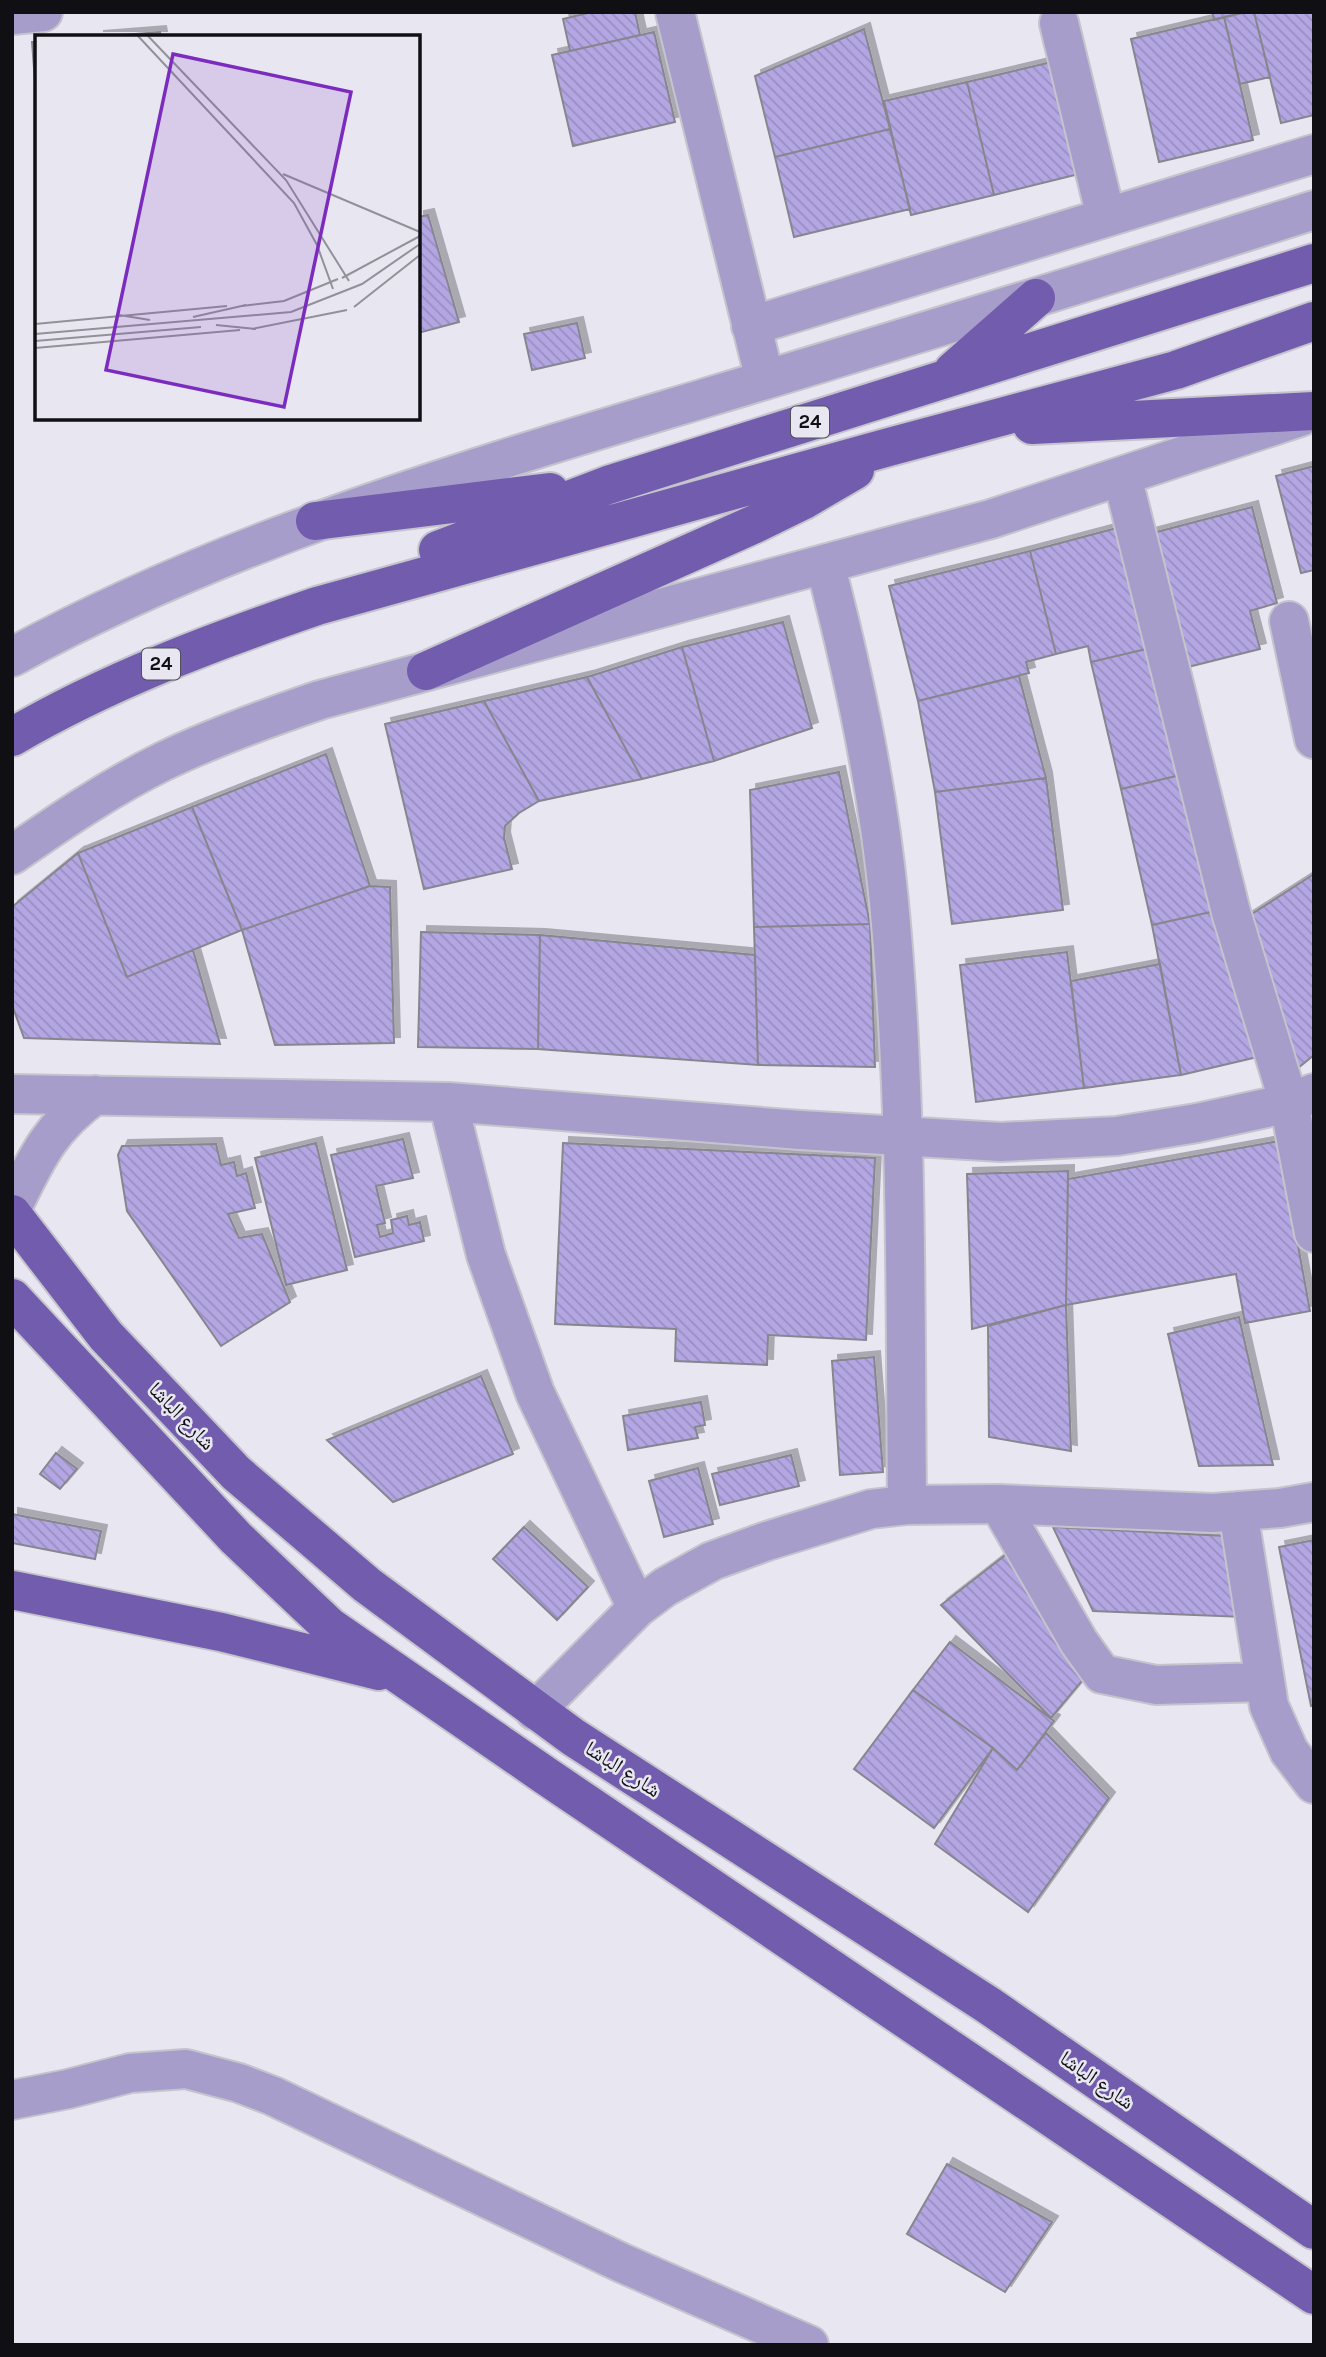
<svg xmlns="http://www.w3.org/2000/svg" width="1326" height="2357" font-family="Karla,'Noto Naskh Arabic',sans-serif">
<defs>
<pattern id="building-back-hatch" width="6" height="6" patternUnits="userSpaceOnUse" patternTransform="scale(1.75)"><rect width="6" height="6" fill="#b3a6e2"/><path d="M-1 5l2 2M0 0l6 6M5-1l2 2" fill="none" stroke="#998ec1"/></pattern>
<filter id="shadow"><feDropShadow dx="6" dy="-6" stdDeviation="0" flood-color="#0004"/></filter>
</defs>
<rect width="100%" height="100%" fill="#e8e7f1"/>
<path fill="url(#building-back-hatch)" stroke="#87868e" stroke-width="2" filter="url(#shadow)" d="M592,12H635L640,35L570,51L563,19Z
M1212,12H1246L1214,20Z
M1246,12H1254L1270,77L1240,84L1224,17Z
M1254,12H1314V115L1281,123Z
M1224,17L1253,140L1159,162L1131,39Z
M864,29L890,129L775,157L755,76Z
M160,32L161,37H97Z
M654,32L675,122L573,146L552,55Z
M32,42H37V108Z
M1056,61L1083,173L994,195L967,82Z
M967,82L994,195L911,215L884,101Z
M890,129L910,209L794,237L775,157Z
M428,215L459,322L418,333V217Z
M577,323L585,358L532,370L524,334Z
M1314,466V570L1301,573L1276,476Z
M1252,507L1277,603L1250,611L1260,649L1180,669L1145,535Z
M1128,525L1159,646L1091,662L1088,646L1056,654L1030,551Z
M1030,551L1056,654L1026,662L1029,673L918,701L889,586Z
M783,622L812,728L714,761L682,647Z
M1159,646L1189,773L1121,789L1091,662Z
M682,647L714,761L642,779L587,677Z
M1019,676L1046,778L935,792L918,701Z
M587,677L642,779L539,801L484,701Z
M484,701L539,801L519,813L505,826L504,838L512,869L424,889L385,724Z
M326,754L370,886L242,930L192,807Z
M839,772L870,924L754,927L750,790Z
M1189,773L1220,910L1152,925L1121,789Z
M1046,778L1063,910L952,924L935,792Z
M192,807L242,930L127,977L78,853Z
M78,853L127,977L193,950L220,1044L24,1038L12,1005V907Z
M1314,874V1055L1298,1068L1244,919Z
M370,886L390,887L394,1043L275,1045L242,930Z
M1220,910L1266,1055L1181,1075L1152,925Z
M870,924L875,1067L758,1065L754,927Z
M421,932L540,935L538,1049L418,1047Z
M540,935L755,955L758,1065L538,1049Z
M1067,952L1084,1088L976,1102L960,965Z
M1160,964L1181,1075L1084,1088L1071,981Z
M403,1139L413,1178L376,1186L385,1223L377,1225L380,1237L393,1233L391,1220L407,1216L409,1225L420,1222L424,1241L355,1257L331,1155Z
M1279,1141L1310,1311L1245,1323L1236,1274L1066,1305L1068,1179Z
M316,1143L347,1270L286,1285L255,1158Z
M563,1143L875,1158L866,1340L768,1335L767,1365L675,1361L676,1329L555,1324Z
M216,1144L221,1165L234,1162L237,1176L246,1173L255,1208L228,1214L239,1238L262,1234L290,1302L221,1346L127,1211L118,1155L122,1146Z
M1068,1171L1066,1305L972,1329L967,1174Z
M1066,1305L1071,1451L989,1437L988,1326Z
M1239,1317L1273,1465L1199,1466L1168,1334Z
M874,1357L883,1472L840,1475L832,1361Z
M481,1376L513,1454L393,1502L327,1440Z
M701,1402L705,1425L695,1427L698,1438L628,1450L623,1416Z
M56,1453L77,1469L60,1489L40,1474Z
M791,1455L799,1486L720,1505L712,1474Z
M698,1468L713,1524L664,1537L649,1481Z
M12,1514L101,1531L95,1559L12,1543Z
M524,1527L588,1587L557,1620L493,1559Z
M1053,1527L1226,1536L1244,1617L1093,1611Z
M1314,1540V1705L1311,1706L1279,1547Z
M1008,1553L1086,1676L1051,1718L941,1605Z
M950,1642L1054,1721L1017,1770L993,1748L913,1690Z
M913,1690L993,1748L934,1828L854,1769Z
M1046,1733L1109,1798L1028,1912L935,1844L993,1748L1017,1770Z
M947,2164L1052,2222L1005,2292L907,2234Z"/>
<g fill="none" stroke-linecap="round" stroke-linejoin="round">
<defs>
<path id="minor" d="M675,12L765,380
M12,15L43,12
M1059,23L1106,217
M751,326L1314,154
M1122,476L1231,912L1289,1103L1314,1233
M825,564C854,675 878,787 889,902C908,1102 905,1304 907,1505
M1289,621L1314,739
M12,657C230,538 469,469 705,398C908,337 1111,275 1314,210
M12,855C61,821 111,787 164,761C214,737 267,718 320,700L991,519L1300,417
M12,1094L448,1102L800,1130L1001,1142L1117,1136L1197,1123L1289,1103L1314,1093
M448,1102L486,1255L535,1393L637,1608
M12,1208C36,1159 49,1128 95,1095
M999,1504L1079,1642L1102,1674L1156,1685L1264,1682
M1238,1511L1269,1706L1289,1751L1314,1784
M535,1711L637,1608L665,1587L712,1561L767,1541L871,1509L907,1505L999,1504L1213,1513L1280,1508L1314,1502
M12,2100L68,2089L130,2073L186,2069L239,2083L273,2096L622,2263L809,2345"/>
<path id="major" d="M953,371L1036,298
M1032,425L1314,411
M315,521L550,492
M438,550L608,485L1314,263
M426,671L757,523L802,501L855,470
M12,737C108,681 212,642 317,606L889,447L1176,370L1314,321
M12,1214L106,1336L236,1473L367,1585L573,1737L988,2005L1314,2230
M12,1298L236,1538L330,1627L546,1776L1314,2295
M12,1590L221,1632L379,1671"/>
</defs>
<use href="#minor" stroke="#c5c4cd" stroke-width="42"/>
<use href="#major" stroke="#c5c4cd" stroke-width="42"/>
<use href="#minor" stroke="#a79dcb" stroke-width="38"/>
<use href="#major" stroke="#725cad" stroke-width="38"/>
</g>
<g text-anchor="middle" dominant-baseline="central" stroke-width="5" stroke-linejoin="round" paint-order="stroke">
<g fill="#e8e7f1" stroke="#515056" stroke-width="2">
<rect x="791" y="406.5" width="38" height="31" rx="5"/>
<rect x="142" y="648.5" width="38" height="31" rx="5"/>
</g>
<g font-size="19" font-weight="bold" fill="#100f13">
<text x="810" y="422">24</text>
<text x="161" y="664">24</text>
</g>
<g font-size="21" fill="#100f13" stroke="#e8e7f1">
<text transform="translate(182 1416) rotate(46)">شارع الباشا</text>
<text transform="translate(623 1769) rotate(33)">شارع الباشا</text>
<text transform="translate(1097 2080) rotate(35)">شارع الباشا</text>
</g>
</g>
<g transform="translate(35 35)">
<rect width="385" height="385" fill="#e8e7f1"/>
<path fill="none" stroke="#929198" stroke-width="2" d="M103,1L259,168L282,210L298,254M113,1L251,145L314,246M248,139L385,197M307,243L385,201M207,271L249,266L303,244M319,272L385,220M84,280L115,285M158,282L211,270M0,289L192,271M181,290L221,294M217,294L312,275M0,299L256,277L327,249L385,209M0,306L166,292M0,313L205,295"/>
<path fill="#7b2cbf" fill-opacity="0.15" stroke="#7b2cbf" stroke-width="3.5" d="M138,19L316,57L249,372L71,335Z"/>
<rect width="385" height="385" fill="none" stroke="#100f13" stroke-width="3.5"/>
</g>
<rect width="1326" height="2357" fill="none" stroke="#100f13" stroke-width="28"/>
</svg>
